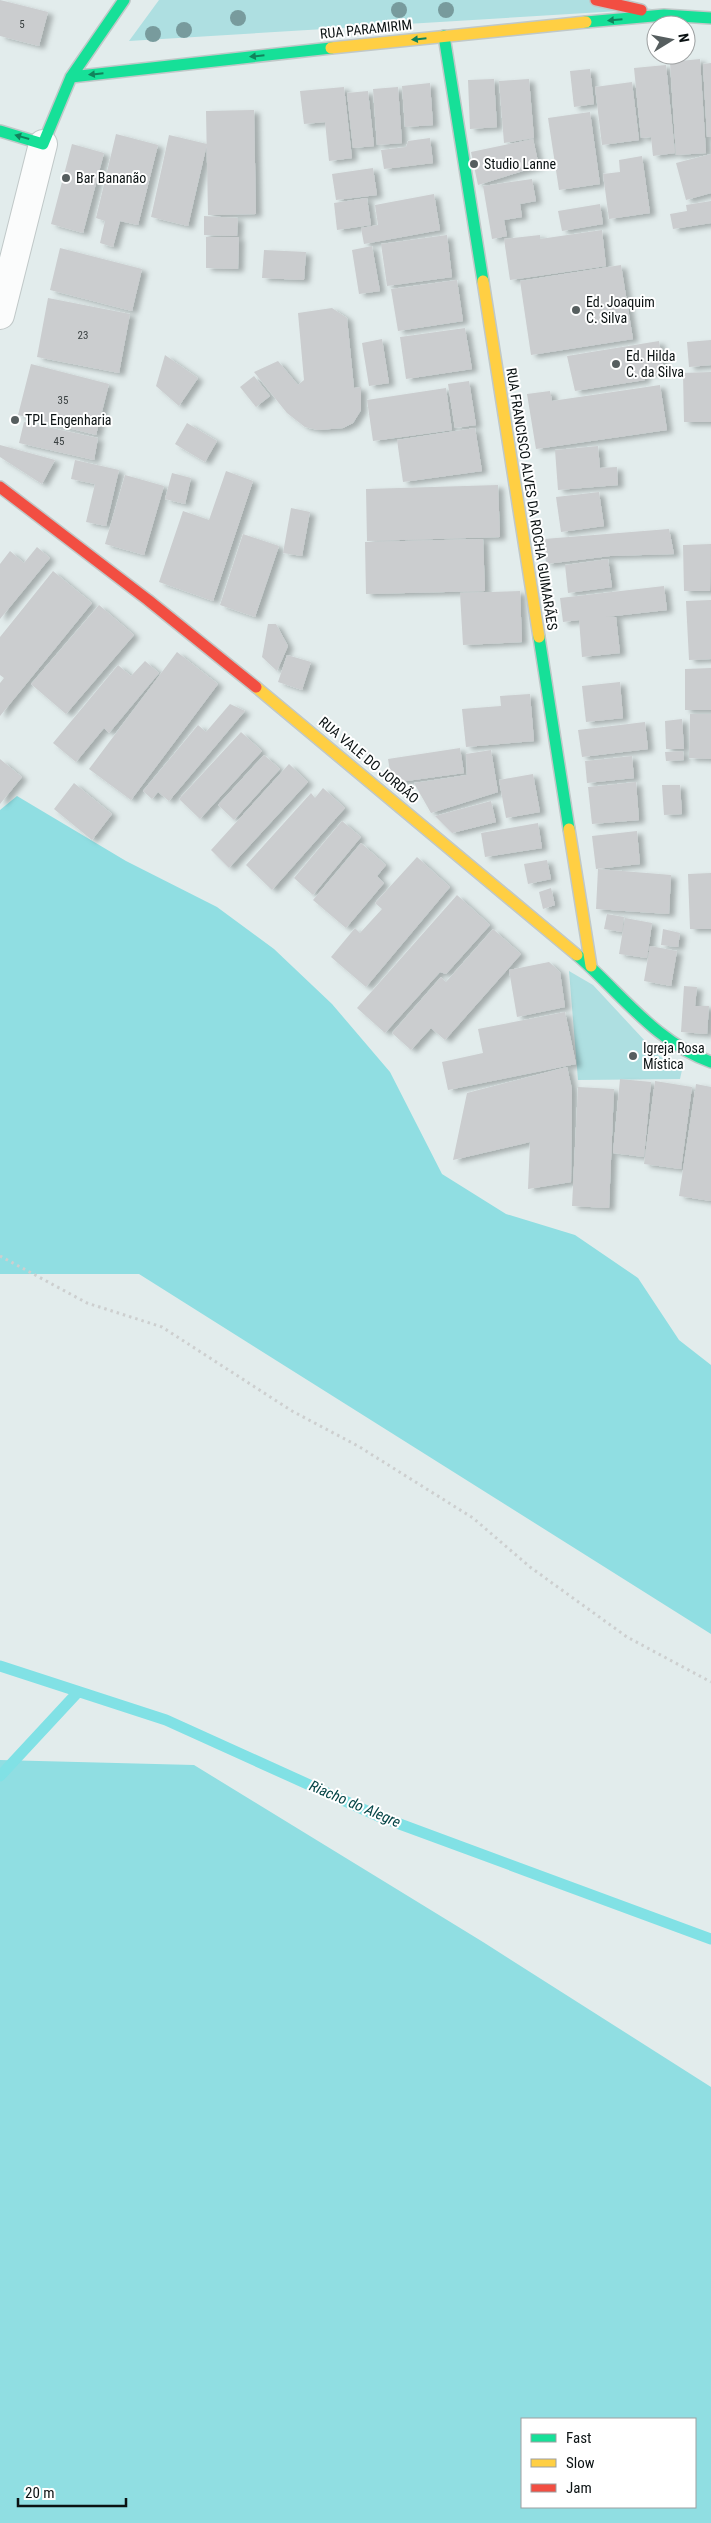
<svg xmlns="http://www.w3.org/2000/svg" width="711" height="2523" font-family="'Roboto Condensed',sans-serif">
<defs>
<filter id="shadow"><feDropShadow dx="5.5" dy="3" stdDeviation="2.5" flood-color="#0004"/></filter>
</defs>
<rect width="100%" height="100%" fill="#e2ecec"/>
<path fill="#aedfe1" d="M159,0H595L652,9L129,41Z
M569,971L593,985L659,1056L682,1070L680,1079L578,1080Z"/>
<path fill="#90dee2" fill-rule="evenodd" d="M17,796L126,861L217,907L274,949L332,1004L390,1072L442,1174L506,1214L575,1235L638,1278L679,1340L711,1365V1634L139,1274H0V810Z
M0,1760L194,1765L483,1942L711,2087V2523H0ZM522,2419H695V2507H522Z"/>
<g fill="none" stroke-linecap="round" stroke-linejoin="round">
<path stroke="#81e1e5" stroke-width="11" d="M0,1666L166,1720L378,1816L711,1939
M0,1776L78,1692"/>
</g>
<path fill="#cbcdcf" filter="url(#shadow)" d="M0,0L48,12L39,46L0,36Z
M700,59L706,153L676,155L670,62Z
M711,63V137H707L703,64Z
M666,65L675,153L653,156L651,137L641,138L634,68Z
M590,69L594,104L574,107L570,71Z
M494,79L497,127L470,129L468,80Z
M529,79L534,138L504,143L499,81Z
M632,82L639,140L602,145L595,87Z
M430,83L433,125L405,127L402,86Z
M344,87L352,158L329,161L325,122L304,124L300,91Z
M398,87L402,143L377,145L373,89Z
M368,91L374,146L353,148L347,93Z
M254,110L256,214L208,215L206,111Z
M590,112L600,184L559,190L548,118Z
M116,134L158,145L138,225L120,221L113,247L100,243L105,221L96,218Z
M169,135L207,144L188,226L151,217Z
M430,138L433,163L384,169L381,150L406,147L408,141Z
M533,139L539,166L478,185L471,152Z
M72,144L104,153L83,233L51,224Z
M711,154V193L686,200L676,163Z
M642,156L650,213L609,219L603,174L620,172L619,160Z
M373,168L377,195L336,200L332,174Z
M532,179L536,201L520,204L522,217L504,220L507,236L492,239L483,186Z
M434,194L440,230L364,244L361,228L378,225L375,205Z
M367,198L371,225L337,230L334,203Z
M711,201V223L673,229L670,214L687,211L686,205Z
M600,204L603,224L562,231L558,211Z
M204,216L238,218L237,236L204,235Z
M602,230L606,266L510,280L504,239L540,235V239Z
M447,235L452,277L387,286L381,244Z
M206,237H239L238,269L206,268Z
M372,246L380,291L359,294L352,250Z
M60,248L142,269L132,311L50,290Z
M264,250L306,252L304,280L262,278Z
M621,265L633,339L531,355L520,281Z
M457,280L463,321L398,331L391,289Z
M48,298L130,314L119,373L37,357Z
M332,308L347,318L354,388L361,387V410L353,423L343,428L318,430L305,427L287,413L254,372L278,361L298,385L304,380L298,313Z
M465,328L472,369L406,379L400,337Z
M382,339L389,383L369,386L362,343Z
M711,340V365L689,367L687,342Z
M659,341L664,371L644,374L645,380L575,391L567,356Z
M165,355L198,378L179,406L156,386Z
M31,364L109,384L96,435L18,415Z
M711,372V422H684L683,373Z
M254,376L270,396L256,407L240,387Z
M469,381L476,425L455,428L448,384Z
M660,385L667,430L536,449L527,394L550,391L552,401Z
M446,388L452,430L373,441L367,400Z
M24,422L98,438L94,460L19,443Z
M187,423L217,441L205,462L175,444Z
M475,428L482,471L403,482L397,440Z
M0,445L55,460L42,484L0,457Z
M598,446L600,468L617,467L618,485L558,490L555,450Z
M75,460L119,470L106,526L86,522L95,484L71,479Z
M226,471L253,481L213,601L159,582L183,511L209,520Z
M172,473L191,478L185,504L165,499Z
M125,475L164,486L144,555L105,544Z
M498,485L500,537L367,541L366,489Z
M599,492L604,526L561,532L556,497Z
M291,508L310,512L302,556L283,553Z
M669,529L674,554L610,556L546,564L544,539Z
M243,534L279,546L255,617L220,605Z
M483,539L485,591L366,594L365,542Z
M711,544L710,591H684L683,545Z
M37,547L50,558L0,619V564L10,551L24,563Z
M608,559L612,587L568,593L565,565Z
M53,571L92,603L0,716V683L4,678L0,675V637Z
M664,586L667,610L606,617H616L620,653L582,657L579,620L563,622L560,598Z
M520,591L522,642L463,645L460,593Z
M711,600V659L689,660L686,601Z
M99,605L134,635L66,714L31,684Z
M268,624H276L288,646L277,671L262,657Z
M177,652L218,684L131,800L89,769Z
M287,655L311,662L302,690L278,682Z
M145,661L159,673L109,733L104,728L76,762L53,743L118,665L131,676Z
M711,668V710H685V669Z
M620,682L623,718L586,722L582,686Z
M530,694L534,741L466,747L462,709L501,706L500,696Z
M230,704L245,711L169,801L158,792L152,799L143,791L198,725L206,732Z
M690,714H711V759L689,758Z
M682,719L684,749H666L665,721Z
M645,722L648,749L582,757L578,730Z
M241,732L262,751L200,819L179,799Z
M460,748L464,773L392,783L388,759Z
M491,750L498,792L431,813L414,783L467,775L466,754Z
M683,751L684,760L666,761L665,752Z
M264,755L280,769L234,820L218,805Z
M632,756L634,778L587,783L585,761Z
M0,759L22,777L0,804Z
M289,764L308,782L229,868L211,850Z
M533,774L540,812L506,818L499,780Z
M636,782L639,820L592,824L588,787Z
M74,783L112,814L92,840L54,809Z
M662,785H680L682,814L664,815Z
M323,788L345,808L272,890L246,865L311,793L315,798Z
M491,801L496,822L452,833L435,816Z
M342,821L361,837L313,895L294,878Z
M538,823L542,848L485,857L481,833Z
M637,831L640,864L596,869L592,836Z
M361,843L386,865L377,876L384,883L346,928L313,900Z
M417,857L450,887L366,987L331,957L355,928L360,933L382,909L375,903Z
M547,860L551,879L528,884L524,864Z
M598,869L671,875L669,914L596,909Z
M711,873V929H690L688,874Z
M551,888L555,905L543,909L539,892Z
M457,895L490,925L446,974L440,972L385,1033L357,1008Z
M607,914L624,917L622,932L604,929Z
M625,918L652,923L647,958L619,954Z
M493,929L521,954L445,1040L431,1028L411,1050L392,1033L441,977L446,982Z
M663,929L680,933L678,947L661,945Z
M650,946L677,951L671,986L644,981Z
M549,962L560,972L565,1007L517,1017L509,970Z
M684,986L697,987L695,1006H709L707,1034L681,1032Z
M565,1012L576,1064L448,1090L442,1062L483,1053L478,1029Z
M567,1067L572,1089L571,1182L528,1189L530,1142L453,1160L467,1093Z
M620,1079L651,1082L644,1157L613,1153Z
M655,1081L692,1087L681,1169L644,1164Z
M696,1084L711,1087V1201L679,1196Z
M578,1087L614,1089L609,1208L572,1206Z"/>
<g fill="none" stroke-linecap="round" stroke-linejoin="round">
<defs>
<path id="street" d="M0,315L43,144"/>
<path id="fast" d="M586,22L664,15L711,18
M444,36L483,281
M71,77L331,48
M0,131L43,144L71,77L124,0
M539,637L569,829
M577,955C620,992 656,1043 711,1062"/>
<path id="slow" d="M331,48L586,22
M483,281L539,637
M256,687L577,955
M569,829L591,966"/>
<path id="jam" d="M596,0L641,10
M0,487L148,600L256,687"/>
</defs>
<use href="#street" stroke="#c0c8c8" stroke-width="30"/>
<use href="#fast" stroke="#c0c8c8" stroke-width="14"/>
<use href="#slow" stroke="#c0c8c8" stroke-width="14"/>
<use href="#jam" stroke="#c0c8c8" stroke-width="14"/>
<path stroke="#cdcfcf" stroke-width="3" stroke-dasharray="2.5 4" stroke-linecap="butt" d="M0,1256L87,1303L162,1327L292,1411L358,1446L473,1518L530,1567L627,1637L711,1682"/>
<use href="#street" stroke="#fbfcfc" stroke-width="28"/>
<use href="#fast" stroke="#16e098" stroke-width="11"/>
<use href="#slow" stroke="#ffcf43" stroke-width="11"/>
<use href="#jam" stroke="#f24e42" stroke-width="11"/>
</g>
<g fill="#789b9d">
<circle cx="399" cy="10" r="8"/>
<circle cx="446" cy="10" r="8"/>
<circle cx="238" cy="18" r="8"/>
<circle cx="184" cy="30" r="8"/>
<circle cx="153" cy="34" r="8"/>
</g>
<defs><path id="oneway-solid" d="M-6-.8H1V-3.2L6.5 0L1 3.2V.8H-6Z" transform="scale(1.25)"/></defs>
<g fill="#11835c">
<use href="#oneway-solid" transform="translate(615 20) rotate(175)"/>
<use href="#oneway-solid" transform="translate(419 39) rotate(174)"/>
<use href="#oneway-solid" transform="translate(257 56) rotate(174)"/>
<use href="#oneway-solid" transform="translate(96 74) rotate(174)"/>
<use href="#oneway-solid" transform="translate(22 137) rotate(-164)"/>
</g>
<g fill="#565e5f" stroke="#fff" stroke-width="2">
<circle cx="474" cy="164" r="5"/>
<circle cx="66" cy="178" r="5"/>
<circle cx="576" cy="310" r="5"/>
<circle cx="616" cy="364" r="5"/>
<circle cx="15" cy="420" r="5"/>
<circle cx="633" cy="1056" r="5"/>
</g>
<g text-anchor="middle" dominant-baseline="central" stroke-width="4" stroke-linejoin="round" paint-order="stroke">
<g font-size="11" fill="#3b4142">
<text x="22" y="24">5</text>
<text x="83" y="335">23</text>
<text x="63" y="400">35</text>
<text x="59" y="441">45</text>
</g>
<g font-size="14" fill="#0b1213" stroke="#fff">
<text transform="translate(366 29) rotate(-6)">RUA PARAMIRIM</text>
<text transform="translate(532 499) rotate(81)">RUA FRANCISCO ALVES DA ROCHA GUIMARÃES</text>
<text transform="translate(369 760) rotate(40)">RUA VALE DO JORDÃO</text>
</g>
<g font-size="14" fill="#0b1213" stroke="#fff" text-anchor="start">
<text x="484" y="164">Studio Lanne</text>
<text x="76" y="178">Bar Bananão</text>
<text x="586" y="302">Ed. Joaquim<tspan x="586" dy="16">C. Silva</tspan></text>
<text x="626" y="356">Ed. Hilda<tspan x="626" dy="16">C. da Silva</tspan></text>
<text x="25" y="420">TPL Engenharia</text>
<text x="643" y="1048">Igreja Rosa<tspan x="643" dy="16">Mística</tspan></text>
</g>
<g font-size="15" font-style="italic" fill="#044446" stroke="#fff">
<text transform="translate(355 1804) rotate(23)">Riacho do Alegre</text>
</g>
</g>
<rect x="521" y="2418" width="175" height="90" fill="#ffffff" stroke="#9da0a1"/>
<rect x="531" y="2434" width="25" height="8" fill="#16e098" stroke="#9da0a1"/>
<text x="566" y="2443" font-size="15" fill="#0b1213">Fast</text>
<rect x="531" y="2459" width="25" height="8" fill="#ffcf43" stroke="#9da0a1"/>
<text x="566" y="2468" font-size="15" fill="#0b1213">Slow</text>
<rect x="531" y="2484" width="25" height="8" fill="#f24e42" stroke="#9da0a1"/>
<text x="566" y="2493" font-size="15" fill="#0b1213">Jam</text>
<g transform="translate(671 40) rotate(80)"><circle r="24" fill="#ffffff" stroke="#9da0a1"/>
<path d="M0-4L9 19L0 12L-9 19Z" fill="#565e5f"/>
<text y="-8" font-size="14" font-weight="bold" text-anchor="middle" fill="#0b1213">N</text>
</g>
<path d="M18 2498v8h108v-8" fill="none" stroke="#0b1213" stroke-width="2.5"/>
<text x="25" y="2498" font-size="15" fill="#0b1213" stroke="#ffffff" stroke-width="4" paint-order="stroke">20 m</text>
</svg>
